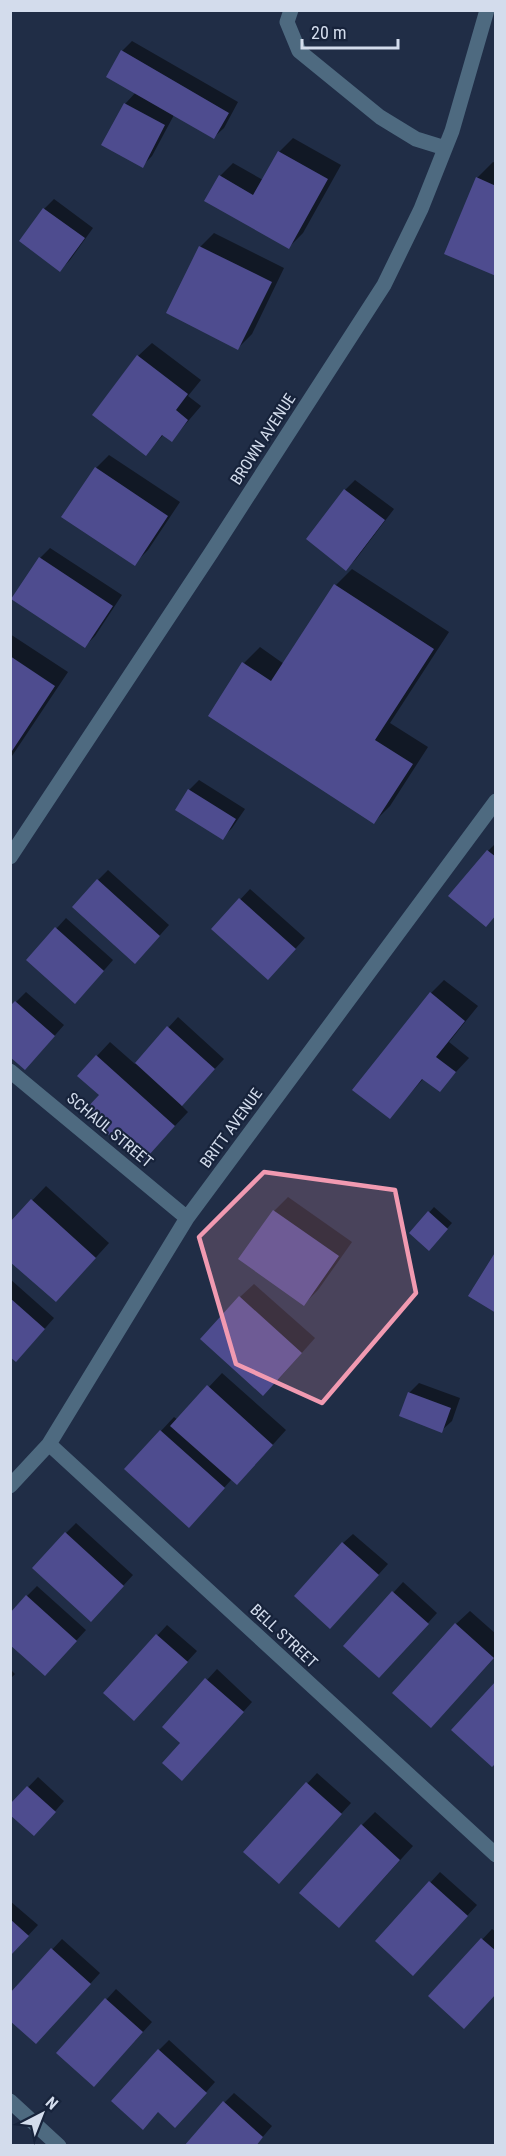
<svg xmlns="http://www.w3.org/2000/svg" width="506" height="2156" font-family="'Roboto Condensed',sans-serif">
<rect width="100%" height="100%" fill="#202d46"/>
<path fill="#0007" d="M132,41L238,102L224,128L213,138L174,115L152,156L142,166L125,104L136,92L122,51Z
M293,138L341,165L303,233L289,247L220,176L233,163L263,180L279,152Z
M493,162L496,163V274L477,178Z
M54,199L93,228L70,260L60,270L44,209Z
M214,233L284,268L252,334L238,348L200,247Z
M152,343L201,380L188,396L201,406L172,440L164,434L146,454L138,356Z
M109,455L180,502L148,550L134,564L96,468Z
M355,480L394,509L356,559L346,569L345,490Z
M50,548L122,595L95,636L85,646L40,558Z
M352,569L449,632L390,723L428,747L390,806L374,822L244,663L260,647L284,664L336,585Z
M10,634L68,672L10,759Z
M199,780L245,809L232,828L222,838L189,790Z
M496,843V915L488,851Z
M108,870L169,925L145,952L98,880Z
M250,889L305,938L278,968L213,929Z
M66,918L113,960L85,992L28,960Z
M444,980L478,1006L449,1042L469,1058L439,1090L424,1078L389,1117L431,993Z
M26,992L64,1025L35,1058L10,1008Z
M178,1017L224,1059L181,1105L188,1112L141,1162L101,1095L97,1056L110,1042L135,1064Z
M46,1186L109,1243L69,1287L10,1224Z
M288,1197L352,1242L318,1290L304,1304L240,1259L274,1211Z
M434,1207L452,1223L429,1248L411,1233Z
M10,1279L54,1318L26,1350L10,1355Z
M254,1284L315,1338L277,1381L240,1297Z
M222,1373L286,1430L250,1470L232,1479L202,1512L161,1431L174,1417L178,1420Z
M419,1383L460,1398L452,1421L441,1431L409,1393Z
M76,1523L133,1575L101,1610L66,1533Z
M353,1534L388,1564L340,1617L343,1543Z
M403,1582L437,1613L389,1666L345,1646Z
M37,1586L86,1630L55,1664L27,1596Z
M470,1611L496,1634V1656L444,1712L456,1624Z
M167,1625L197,1651L144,1709L105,1693Z
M10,1669L15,1674L10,1679Z
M217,1669L252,1702L192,1769L182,1743L164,1727Z
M317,1773L351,1803L288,1872L245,1852Z
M38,1777L64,1801L44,1824L10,1806Z
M375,1812L413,1846L352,1913L362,1825Z
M440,1872L477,1905L423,1964L377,1941Z
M10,1901L38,1925L10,1955Z
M492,1929L496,1932V1993L430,1996Z
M62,1939L100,1973L46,2032L10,1995Z
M116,1989L152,2022L104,2075L58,2053Z
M169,2040L215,2082L185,2116L158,2111L159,2050Z
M234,2093L272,2126L255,2146L224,2103Z"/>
<path fill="#4e4c8f" d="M121,50L229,113L214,139L106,77Z
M124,103L165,125L143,168L101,145Z
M278,151L328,179L289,249L204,201L219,175L253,195Z
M476,177L496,186V276L444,254Z
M43,208L85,238L60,272L19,241Z
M199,246L272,282L238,350L166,313Z
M137,355L188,394L176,410L188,420L172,442L162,435L146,456L92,415Z
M95,467L168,516L135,566L61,517Z
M344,489L385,520L346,571L306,539Z
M39,557L113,606L85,648L11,599Z
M334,584L434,649L375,740L413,764L374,824L208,716L242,662L271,681Z
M10,656L55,686L10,754Z
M188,789L236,819L223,840L175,810Z
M487,850L496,857V915L486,927L448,896Z
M97,879L160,936L135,964L72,907Z
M239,898L296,949L268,980L211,929Z
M55,927L104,971L75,1004L26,960Z
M430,992L465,1021L436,1057L456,1072L440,1092L422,1079L390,1119L352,1090Z
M15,1001L55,1036L25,1070L10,1057V1006Z
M167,1026L215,1069L182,1106L135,1063Z
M96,1055L175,1126L141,1164L83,1112L99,1095L77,1076Z
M31,1199L96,1258L56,1302L10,1262V1222Z
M273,1210L339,1256L304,1306L238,1259Z
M428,1211L448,1229L429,1251L409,1233Z
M496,1251V1313L468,1296Z
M239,1296L302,1353L263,1396L200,1339Z
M10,1298L45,1329L16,1362L10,1357Z
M207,1385L273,1445L237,1485L170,1426Z
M408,1392L451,1408L442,1433L399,1416Z
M160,1430L225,1488L189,1528L124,1469Z
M65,1532L124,1586L91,1622L32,1568Z
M342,1542L379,1575L330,1629L294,1596Z
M392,1591L429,1624L379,1678L343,1646Z
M26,1595L77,1641L45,1676L10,1645V1613Z
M455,1623L494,1658L431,1728L392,1693Z
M156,1634L188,1662L134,1721L103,1693Z
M205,1678L244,1712L182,1781L162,1763L180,1743L162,1727Z
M496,1681V1763L492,1767L451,1730Z
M306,1782L342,1814L279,1884L243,1852Z
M27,1786L56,1812L34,1836L10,1815V1804Z
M361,1824L400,1860L339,1928L299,1893Z
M429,1881L468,1916L413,1976L375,1941Z
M10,1919L29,1936L10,1956Z
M481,1938L496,1951V1994L464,2029L428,1996Z
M51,1948L91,1984L36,2044L10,2021V1993Z
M105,1998L143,2032L94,2087L56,2053Z
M158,2049L207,2093L175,2128L158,2112L143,2130L111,2101Z
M223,2101L263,2137L256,2146H184Z"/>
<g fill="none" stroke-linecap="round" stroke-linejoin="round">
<path stroke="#4e6a80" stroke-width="15" d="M291,10L287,22L299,51L380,117L416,139L445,148
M10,857L211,553L384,285L421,209L452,131L487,10
M10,1071L187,1218
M49,1444L496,1855
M10,1486L49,1444L187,1218L496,801
M10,2101L59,2146"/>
</g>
<path fill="#f19ab1" fill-opacity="0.2" stroke="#f19ab1" stroke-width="4.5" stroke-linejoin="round" d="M264,1172L395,1190L416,1293L322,1403L236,1364L199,1237Z"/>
<g text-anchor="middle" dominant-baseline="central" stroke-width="4.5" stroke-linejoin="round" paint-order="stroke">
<g font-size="16" fill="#d3dcec" stroke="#17233b">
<text transform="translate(263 439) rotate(-57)">BROWN AVENUE</text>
<text transform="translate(231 1128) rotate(-54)">BRITT AVENUE</text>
<text transform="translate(110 1130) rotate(40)">SCHAUL STREET</text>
<text transform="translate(284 1636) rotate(43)">BELL STREET</text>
</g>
</g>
<rect width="506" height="2156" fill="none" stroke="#d3dcec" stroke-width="24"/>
<g transform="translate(42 2114) rotate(42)" stroke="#17233b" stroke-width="4.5" paint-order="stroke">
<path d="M0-4.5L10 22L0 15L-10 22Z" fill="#d3dcec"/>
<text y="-9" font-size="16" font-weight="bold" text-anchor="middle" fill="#d3dcec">N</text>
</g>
<path d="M302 39v9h96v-9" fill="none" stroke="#d3dcec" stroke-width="3"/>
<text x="311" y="39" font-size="18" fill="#d3dcec" stroke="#17233b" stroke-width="4.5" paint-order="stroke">20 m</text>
</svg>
